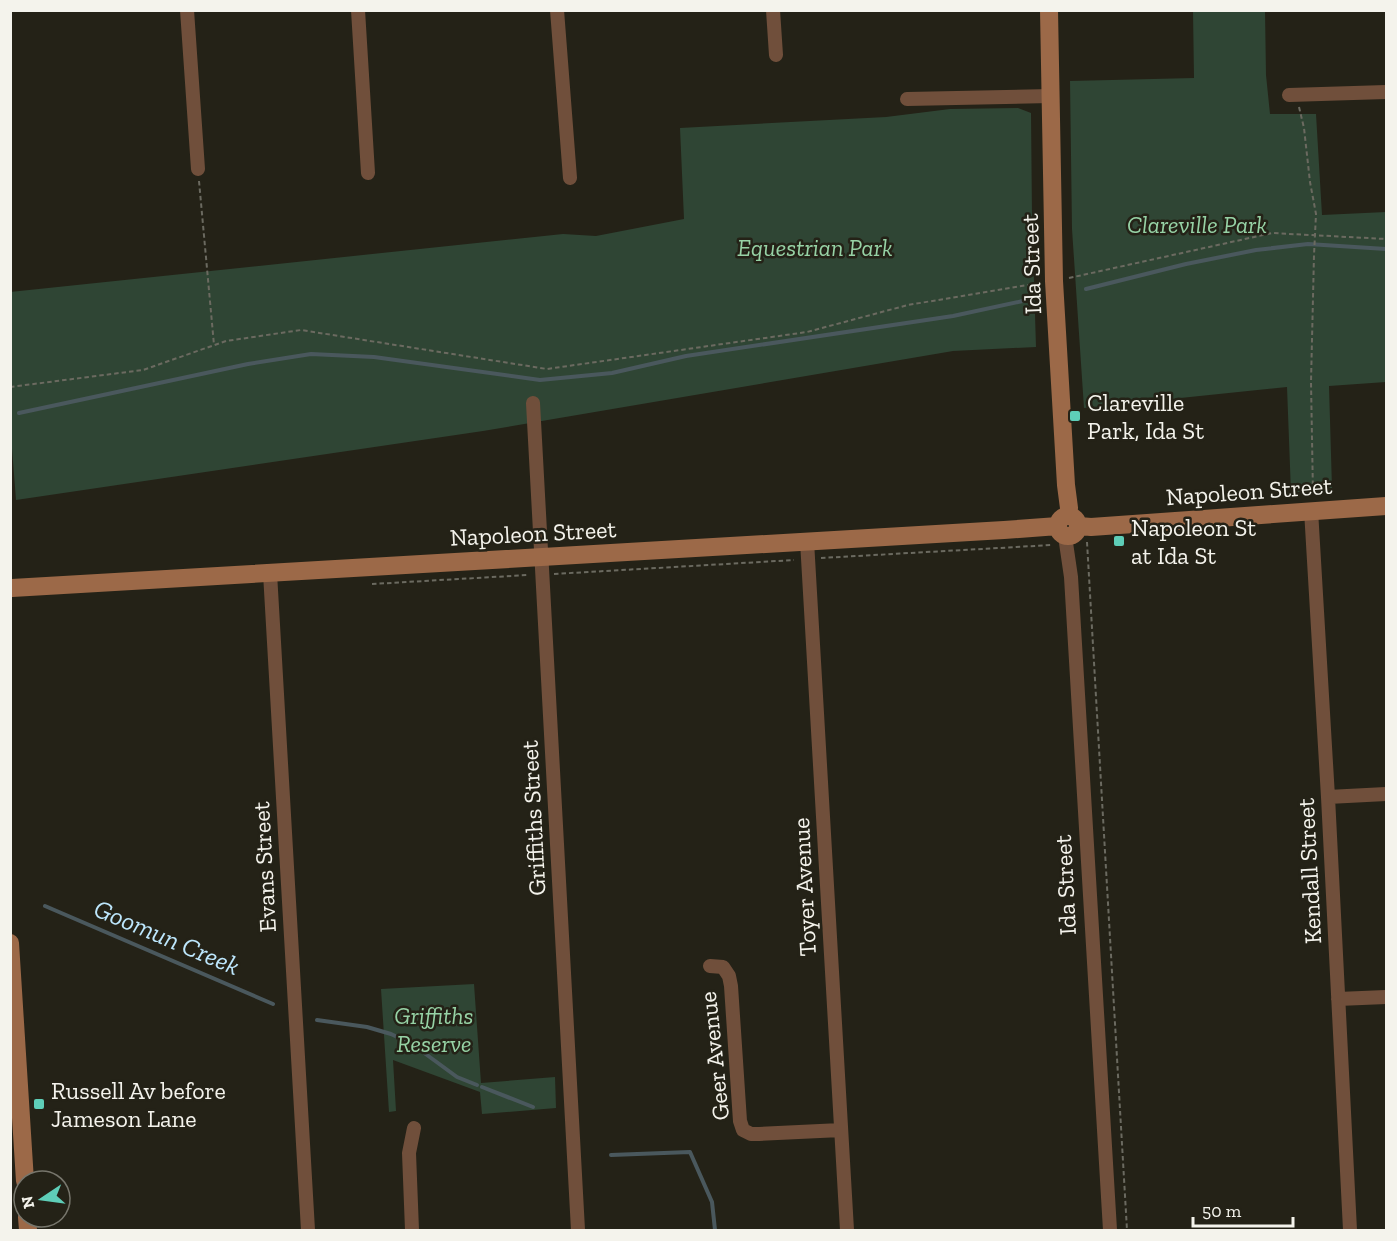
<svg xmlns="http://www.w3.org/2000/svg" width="1397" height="1241" font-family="'Zilla Slab',serif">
<rect width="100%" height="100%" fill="#242217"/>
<path fill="#2f4534" d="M1193,11H1265L1266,75L1270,114H1316L1322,215L1386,212V382L1329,386L1332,488L1291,493L1287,387L1084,408L1072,229L1070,81L1194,78Z
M1018,108L1031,113L1032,217L1036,347L953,351L483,431L16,500L10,423V292L563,234L596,236L684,219L680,128L886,117L950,109Z
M474,984L481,1083L555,1077L556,1108L482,1114L480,1092L393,1060L396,1111L389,1112L381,989Z"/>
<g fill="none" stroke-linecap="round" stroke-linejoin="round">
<path stroke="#4a585d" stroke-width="4" d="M1086,289L1186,264L1256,250L1308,244L1386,249
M19,413L248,364L311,354L374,357L540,380L612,373L686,356L953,316L1032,299
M45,906L273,1004
M317,1020L367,1027L391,1034L412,1044L457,1077L477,1085
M482,1087L533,1107
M611,1155L690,1152L712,1202L715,1230"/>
<path stroke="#6b6a60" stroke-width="2" stroke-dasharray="4.5 3" stroke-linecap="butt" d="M1299,107L1304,128L1310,182L1316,214L1314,255L1311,382L1313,495
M199,181L214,345
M1069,278L1272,233L1386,239
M10,387L143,370L226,341L301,330L547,369L807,332L908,305L1040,283
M1087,542L1127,1230
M821,558L1052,545
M554,574L794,560
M372,584L528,575"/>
<path stroke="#704f3b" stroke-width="14" d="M187,10L198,169
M358,10L368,173
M557,10L570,178
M773,10L776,55
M1289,95L1386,92
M907,99L1051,96
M533,403L578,1230
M1311,510L1328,797L1350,1230
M1065,536L1071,577L1110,1230
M807,541L847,1230
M270,573L308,1230
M1328,797L1386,794
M710,966L723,967L729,976L731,986L740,1121L743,1130L751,1134H759L841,1130
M1338,999L1386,997
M412,1230L409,1153L414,1128"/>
<path stroke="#9c6948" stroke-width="18" d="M1049,10L1054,281L1066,485L1069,508L1068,516
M1058 526a10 10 0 1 1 20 0a10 10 0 1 1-20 0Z
M1079,526L1091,527L1386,506
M12,588L1004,530L1058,526
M10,943L25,1181
M27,1217L28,1230"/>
</g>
<g fill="#5eceb8" stroke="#242217" stroke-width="2">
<rect x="1069" y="410" width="12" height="12" rx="3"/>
<rect x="1113" y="535" width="12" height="12" rx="3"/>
<rect x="33" y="1098" width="12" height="12" rx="3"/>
</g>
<g text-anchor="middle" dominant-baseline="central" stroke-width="5" stroke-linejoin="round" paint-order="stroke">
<g font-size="24" font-style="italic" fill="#96d2a5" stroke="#242217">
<text x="1197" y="224">Clareville Park</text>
<text x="815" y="247">Equestrian Park</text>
<text x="434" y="1015">Griffiths<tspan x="434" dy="28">Reserve</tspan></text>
</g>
<g font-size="24" fill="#f4f3ec" stroke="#242217">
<text transform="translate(1031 264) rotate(-92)">Ida Street</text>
<text transform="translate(1249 491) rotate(-4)">Napoleon Street</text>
<text transform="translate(533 533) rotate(-3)">Napoleon Street</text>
<text transform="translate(533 818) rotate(-93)">Griffiths Street</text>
<text transform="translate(264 867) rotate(-93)">Evans Street</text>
<text transform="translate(1309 871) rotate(-93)">Kendall Street</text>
<text transform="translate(1065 885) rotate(-93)">Ida Street</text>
<text transform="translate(804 887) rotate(-93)">Toyer Avenue</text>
<text transform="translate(714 1056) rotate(-96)">Geer Avenue</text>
</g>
<g font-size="24" fill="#f4f3ec" stroke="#242217" text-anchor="start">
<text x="1087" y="402">Clareville<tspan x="1087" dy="28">Park, Ida St</tspan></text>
<text x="1131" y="527">Napoleon St<tspan x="1131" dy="28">at Ida St</tspan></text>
<text x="51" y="1090">Russell Av before<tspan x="51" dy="28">Jameson Lane</tspan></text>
</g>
<g font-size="26" font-style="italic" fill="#bde7fd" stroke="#242217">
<text transform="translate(167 937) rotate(23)">Goomun Creek</text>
</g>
</g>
<rect width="1397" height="1241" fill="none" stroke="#f4f3ec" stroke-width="24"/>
<g transform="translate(42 1199) rotate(257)"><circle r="28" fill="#242217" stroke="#77766c" stroke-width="1.5"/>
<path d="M0-4.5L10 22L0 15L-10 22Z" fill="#5eceb8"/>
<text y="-9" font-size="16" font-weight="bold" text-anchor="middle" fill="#f4f3ec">N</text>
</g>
<path d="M1193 1217v9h100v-9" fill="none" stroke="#f4f3ec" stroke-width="3"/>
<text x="1202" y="1217" font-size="18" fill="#f4f3ec" stroke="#242217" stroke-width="4.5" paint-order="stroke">50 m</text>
</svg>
